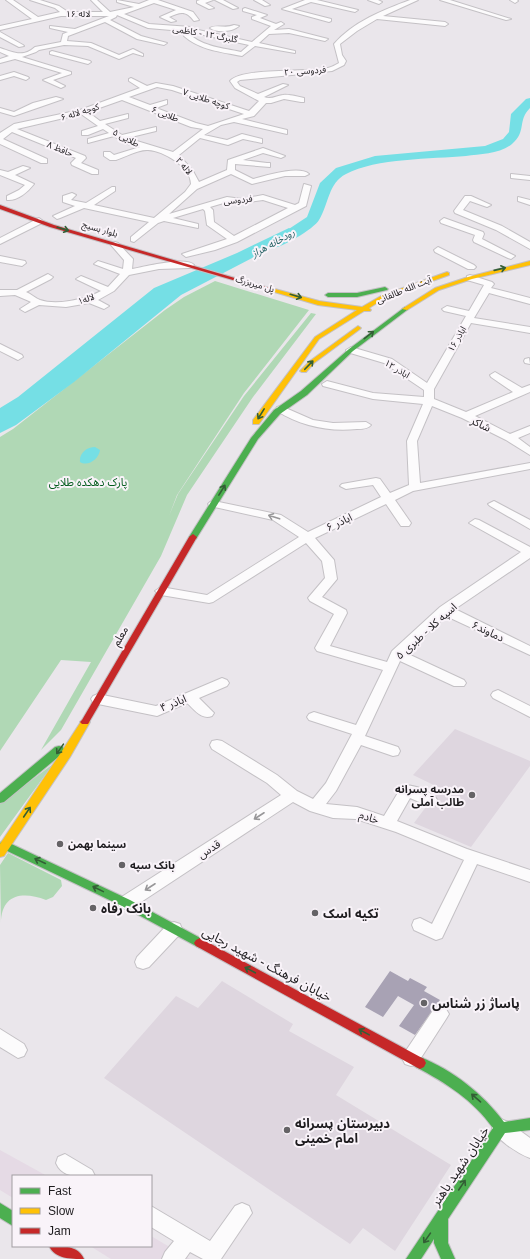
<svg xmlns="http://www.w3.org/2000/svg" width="530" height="1259" font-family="Helvetica,'Noto Sans Arabic',sans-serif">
<rect width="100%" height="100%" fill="#eae6eb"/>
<path fill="#e5dae5" d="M0,1150L38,1171L47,1176H13V1198L0,1190Z
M151,1236L190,1259H111L90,1246H151Z"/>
<path fill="#ded6df" d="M455,729L530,761V766L471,847L414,823L440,788L413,775Z
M222,981L293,1024L289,1031L354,1067L336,1095L451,1165L395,1251L363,1228L350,1244L104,1078L176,996L198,1008Z"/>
<path fill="#b0d8b5" d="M215,281L309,310L244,393L177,495L169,516L178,494L244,396L311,313L316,314L253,397L187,495L161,556L61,730L41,750L91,662L61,660L0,751V437L13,429L165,310L184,297Z
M53,764L0,837V804Z
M8,853L61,880L62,886L53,897L46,900C22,891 0,894 1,926L0,865Z"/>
<path fill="#75dfe5" d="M289,228L298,234L181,295L74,382L16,425L0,433V408L18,397L154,288L237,253Z
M95,447L100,450C99,459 88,467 80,462C79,453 87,447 95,447Z"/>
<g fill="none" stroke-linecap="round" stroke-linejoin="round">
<path fill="#75dfe5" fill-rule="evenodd" d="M530,98V108C517,121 527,131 512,144C500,154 480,154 466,156C432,159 376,158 346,174C328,183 329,204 319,220C314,229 276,252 265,249L263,246L307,217L320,183L336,168L375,156L485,146L503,139L509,132L511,114L526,99Z"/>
</g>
<path fill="#a8a2b4" d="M390,971L408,981L410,978L427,987L424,991L440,1000L415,1035L399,1026L414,1005L398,996L383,1017L365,1007Z"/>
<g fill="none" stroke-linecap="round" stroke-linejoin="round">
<defs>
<path id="street" d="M6,0H13L38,17L60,12L55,8L30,0H40L59,6L68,12H103L91,0H97L110,12L134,7L117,2V0L139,4L149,0H158L193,12L199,20L194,21C186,10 180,12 169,17L176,21L171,22L160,17L176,10L154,3L124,14L149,24L191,27L194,29L252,42L271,26L252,19V17L257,15L243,11V9L245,8L267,15L260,18L276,24L281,22L284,24L274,30L289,29L328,39L325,41L289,33L269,34L259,43L295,51V53L255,46L242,56C221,52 200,50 184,36L183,31L148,28L117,15L116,17L110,20L141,36L167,43L164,45L137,39L105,22L68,36L67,41L91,43L119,55L133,49L143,54V56L133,53L119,59L88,46L64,45L39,50L36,52L22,57L71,72V74L53,80L65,86L61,88L43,80L62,73L15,59L0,63V59L9,56L0,52V48C13,52 23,58 35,47L61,42L63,34L68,32L50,28V26L75,29L109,16H61L0,30V26L32,19ZM190,32L249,45L241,52C223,48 204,47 189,34Z
M200,0H213L205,3L214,8L209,9L197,3V1Z
M215,0H223L238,8L233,9Z
M254,0H262L270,5L265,6Z
M305,0H317L358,10L355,12L311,2L292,9L331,19V21L329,22L282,9Z
M368,0H378L382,2L379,4Z
M410,0H418L383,16L445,22L448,24L445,26L377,19L357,31L340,44L342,55L346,61L344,65L332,71L240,80L237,82L240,86L258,94L283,84L288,85L264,97C271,100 276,96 283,95C289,94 298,97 304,98V102H301L284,99L271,103H266L254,116L242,119L287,130V134L234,122L221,125L204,135L227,140L242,134L262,139V143L243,139L228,145L200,138L179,155L193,171L199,182L227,170L228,160L263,148L285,156L281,158L263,153L243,160L267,163H270V167L235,164V170L253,179C265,176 299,165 309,174L305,176H285L252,184L231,174L197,189L169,214L227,197L242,199L263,195L295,205L299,203L304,184L311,186L306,206L237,242L215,250L186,257L182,254L227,239L207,225L205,211L203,209L173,218L198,224V228L164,221L158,223L134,242L131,241V237L149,222L84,208L60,218L57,219L53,216L75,206L63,202V196L72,193L76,195L71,200L86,203L112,187H115V191L94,205L154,218L185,192L191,184C191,167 164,151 148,150C139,149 125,157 116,160H110L104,156V152H110L114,155L140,147L124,143L114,136L88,143V139L109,133L103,129L88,135H82V131L98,126L81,114L17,129L85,156L86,158L81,163L98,170V174H92L72,165L71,163L76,158L12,132L3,139L47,159V163H41L0,144V133L14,124L80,110L140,88L129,81V79L131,78L147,86L156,83L173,86L249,111L259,101L235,88L230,81C243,67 307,73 328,68C332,67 335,65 339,63L334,44C353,22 383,10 410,0ZM157,87L172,90L244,114L208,126L196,123L156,108L167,104V100L150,105L129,97ZM122,100L191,127L203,129L173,152L127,138L156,131V127L122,135L105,124L128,118V114L100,121L88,112ZM263,200L288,208L234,236L214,222L213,210L210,207L227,202L242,203Z
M440,0H450L511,19L506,20Z
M510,0H517L518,1L515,3Z
M234,25L239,26C232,32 217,33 210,28C217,24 226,29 234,25Z
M0,32L23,45L24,46L19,47L0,37Z
M52,51L90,61L91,62L88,64L50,54V52Z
M14,72L28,77L29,78L26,80L14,76L0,80V76Z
M56,97L63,99L14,116L0,112V108L14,112L33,103Z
M23,166L30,168L15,175L34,184C28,192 17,201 7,200V196L19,190L25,185L0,175V170L8,172Z
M511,174L530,176V180L511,178Z
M465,196H471L491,205L487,207L470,201L463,210L502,226L530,242V249L496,230L455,213L454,211Z
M518,197L530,200V205L518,201Z
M39,218L43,221L42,223L0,244V238Z
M444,218L483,232L484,234L482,239L515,256L511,259L508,258L474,242L473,240L475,235L441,223L440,221Z
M115,242L118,243L133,259L132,269C144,267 186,256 194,265L190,268L159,269L129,275L114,291L98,300L109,306L104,309L89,303L66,307L39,305L25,312L20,309L31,302L29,301L15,295L0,296V290H17L48,274L53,277L51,279L26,292C31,294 35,298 40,300C57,306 86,299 101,291L76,279L81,276L108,287L120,274L94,264L98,261L123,269L124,260L111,245Z
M438,247L474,265L476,267L474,269H468L435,252L434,250Z
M0,256L25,261L26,263L22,266L0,262Z
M470,275L492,282L494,284L491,288L530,298V304L489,293L474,318L530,327V333L471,323L434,389V399L466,412L513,392L491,377L490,375L495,372L522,388L530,385V392L475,416L510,434L530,426V433L518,438L530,447V455L506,440L462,418L432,406L417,441L420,483L530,463V469L413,491L395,500L411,523L409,526H401L386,504L315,538L334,560L337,579L322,597L346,610L347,613L330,646L387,662L392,651L440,607L521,552L469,523L475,519L479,520L530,547V558L455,609L530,646V655L446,616L406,653L464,680L466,683L464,686H454L400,661L365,736L398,747L400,751L398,755L393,756L361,745L336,791L326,804L357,807L384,816L402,786C411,783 434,792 438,801L436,805L431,807L410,798L397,821L467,849L530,870V882L477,864L442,938L436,940L414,930L412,925L414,920L420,918L432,924L464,860L396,832L356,819L333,818L310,811L293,802L132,908L126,909L120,908L118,903L120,898L281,795L267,783L212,749L210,745L212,741L217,740L222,741L277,775L297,791L313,799L326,783L352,734L309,720L307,717L309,714L314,712L356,725L383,670L317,651L315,648L334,614L310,601L308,598L325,578L322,561L306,543L213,602L209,603L161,595L155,591L161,587L207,595L299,537L273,520L210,506L208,504L210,502L214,501L281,515L308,532L381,497L373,485L346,489L340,486L342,484L376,478L380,479L390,493L409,485L407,441L423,404L373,399L323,386L322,384L327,381L373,393L424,397V390L384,363L347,352L346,350L351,347L392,359L427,383L466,316L444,311L442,309L447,306L469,311L484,285L467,280V276Z
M0,344L22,355L23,357L18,360L0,351Z
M529,358L530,364L525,363L524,361L525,359Z
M281,406L313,420L333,423L366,422L371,425C368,429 362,429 357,429C329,432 301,426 277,411L276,409L277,407Z
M494,501L530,520V529L490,506L488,504Z
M222,678L227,680L229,683L227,686L199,698L214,713L212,716C201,720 195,710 187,703L157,716L98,704L93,702L91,699L93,696L98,694L156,706Z
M498,690L530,706V717L493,698L491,695L493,692Z
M174,922L180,924L182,929L180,934L149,967L143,969L137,967L135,962L137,957L168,924Z
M440,1007L446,1009L449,1014L446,1019L417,1064L411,1066L405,1064L402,1058L405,1052L434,1009Z
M0,1029L24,1044L27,1050L24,1056L18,1058L0,1047Z
M501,1119L508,1122L530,1138V1158C517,1153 497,1140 492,1128L494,1122Z
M65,1154L92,1170L95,1176C79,1176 63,1179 56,1163L58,1157Z
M242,1203L249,1206L252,1213L221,1259H203L190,1252L185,1259H162L165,1252L174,1241L151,1227V1206L210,1241L235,1206Z"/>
<path id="fast" d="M385,287L388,289L387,290L357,297H328L325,295L328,293H357Z
M405,307L408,309L407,310L353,351L307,395L280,414L258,439L196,539H190L189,537L251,438L274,410L301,391L349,349Z
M59,746L63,747L64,750L63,753L4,802L0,803V793L55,747Z
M5,841L130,900L204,940L206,943L204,946L200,948L196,946L122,906L1,848L0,844L1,842Z
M420,1057C453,1070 483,1094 504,1122L530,1118V1130L505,1133L448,1219V1243L455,1259H441L434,1243V1239L421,1259H406L493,1128C473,1100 446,1083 416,1067L414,1063L416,1059Z
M0,1203L13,1211V1226L0,1218Z"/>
<path id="slow" d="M530,261V265L472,279L439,290L407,310L402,309L435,288L468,277Z
M447,272L449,273V275L385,298L369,308L371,310L370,311H364L319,339L259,424H253V420L315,337L357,310L318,305L271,291V289H275L319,301L362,307L381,296Z
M358,326L361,328L360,329L314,363L306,372H302L300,371L310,361Z
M85,719L88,720L90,722L70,757L4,856L0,857V844L62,751L82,720Z"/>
<path id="jam" d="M0,205L54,225L276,290L271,291L50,227L0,209Z
M193,534L197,537L88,724H82L80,722L82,720L189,537Z
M200,938L424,1059L426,1063L424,1067L420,1069L416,1067L196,946L194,943L196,940Z
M49,1246C62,1246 78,1245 84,1259C71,1259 55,1259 49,1246Z"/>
</defs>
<use href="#street" stroke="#c4c1c5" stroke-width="2"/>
<use href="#fast" stroke="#c4c1c5" stroke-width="2"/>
<use href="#slow" stroke="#c4c1c5" stroke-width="2"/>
<use href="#jam" stroke="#c4c1c5" stroke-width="2"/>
<use href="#street" fill="#fcfbfc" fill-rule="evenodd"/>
<use href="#fast" fill="#4caf50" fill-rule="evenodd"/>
<use href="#slow" fill="#ffc107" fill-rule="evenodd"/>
<use href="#jam" fill="#c62828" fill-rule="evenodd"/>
</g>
<defs><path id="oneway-shaft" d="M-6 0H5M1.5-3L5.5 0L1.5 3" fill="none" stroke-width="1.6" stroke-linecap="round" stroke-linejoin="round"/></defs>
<g stroke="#335e35">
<use href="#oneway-shaft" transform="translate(63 229) rotate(16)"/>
<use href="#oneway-shaft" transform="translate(500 269) rotate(-13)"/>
<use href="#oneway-shaft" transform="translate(296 296) rotate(16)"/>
<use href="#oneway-shaft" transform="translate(369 335) rotate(-38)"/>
<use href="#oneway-shaft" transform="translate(309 365) rotate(-46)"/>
<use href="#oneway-shaft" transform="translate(261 414) rotate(122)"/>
<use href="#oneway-shaft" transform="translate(222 490) rotate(-58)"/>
<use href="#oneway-shaft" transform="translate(60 749) rotate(125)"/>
<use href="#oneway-shaft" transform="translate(27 812) rotate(-56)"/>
<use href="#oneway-shaft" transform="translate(40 861) rotate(-155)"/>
<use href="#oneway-shaft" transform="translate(98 889) rotate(-154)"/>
<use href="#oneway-shaft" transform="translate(250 970) rotate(-152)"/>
<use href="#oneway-shaft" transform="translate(364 1032) rotate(-151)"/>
<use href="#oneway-shaft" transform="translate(476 1098) rotate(-139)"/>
<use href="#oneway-shaft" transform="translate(462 1185) rotate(-56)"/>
<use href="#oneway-shaft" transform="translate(427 1238) rotate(125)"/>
</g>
<g stroke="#989799">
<use href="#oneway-shaft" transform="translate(274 517) rotate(-162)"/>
<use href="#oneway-shaft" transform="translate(259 816) rotate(147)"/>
<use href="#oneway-shaft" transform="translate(150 887) rotate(147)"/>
</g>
<g fill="#656366" stroke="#f9f3f9" stroke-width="1.5">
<circle cx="472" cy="795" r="4"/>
<circle cx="60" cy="844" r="4"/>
<circle cx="122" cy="865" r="4"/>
<circle cx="93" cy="908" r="4"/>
<circle cx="315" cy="913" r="4"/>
<circle cx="424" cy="1003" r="4"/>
<circle cx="287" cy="1130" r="4"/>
</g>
<g text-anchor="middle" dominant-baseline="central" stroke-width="4" stroke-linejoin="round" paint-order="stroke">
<g font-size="9" fill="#1e1c1f" stroke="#f9f3f9">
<text x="78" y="14">لاله ۱۶</text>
<text transform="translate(205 34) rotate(10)">گلبرگ ۱۲ - کاظمی</text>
<text transform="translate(305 71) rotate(-4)">فردوسی ۲۰</text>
<text transform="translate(206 99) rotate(18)">کوچه طلایی ۷</text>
<text transform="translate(80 112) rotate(-17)">کوچه لاله ۶</text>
<text transform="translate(165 114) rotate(21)">طلایی ۶</text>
<text transform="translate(126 138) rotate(28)">طلایی ۵</text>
<text transform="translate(60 149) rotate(22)">حافظ ۸</text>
<text transform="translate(184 166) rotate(49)">لاله ۲</text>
<text transform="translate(238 200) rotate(-5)">فردوسی</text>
<text transform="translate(100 229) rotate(16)">بلوار بسیج</text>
<text transform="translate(255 284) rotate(16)">پل میربزرگ</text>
<text transform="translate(404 290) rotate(-22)">آیت الله طالقانی</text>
<text transform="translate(86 299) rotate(-19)">لاله۱</text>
<text transform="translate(457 339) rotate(-60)">اباذر ۱۶</text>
<text transform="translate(397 369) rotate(31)">اباذر ۱۲</text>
</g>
<g font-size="10" font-style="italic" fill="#235f62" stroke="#f9f3f9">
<text transform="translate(273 243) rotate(-29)">رودخانه هراز</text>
</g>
<g font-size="11" fill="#1e1c1f" stroke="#f9f3f9">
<text transform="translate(481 424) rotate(26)">شاکر</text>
<text transform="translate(339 522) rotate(-25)">اباذر ۶</text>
<text transform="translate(426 631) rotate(-42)">اسپه کلا - طبری ۵</text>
<text transform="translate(488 631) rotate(25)">دماوند۶</text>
<text transform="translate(120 636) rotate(-60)">معلم</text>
<text transform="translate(173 703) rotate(-22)">اباذر ۴</text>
<text transform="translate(369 817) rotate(17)">خادم</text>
<text transform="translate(209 849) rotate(-33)">قدس</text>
</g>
<g font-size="11" fill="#015c1c" stroke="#f9f3f9">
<text x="88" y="482">پارک دهکده طلایی</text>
</g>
<g font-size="11" font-weight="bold" fill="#1e1c1f" stroke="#f9f3f9" text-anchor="start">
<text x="464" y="789" text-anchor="end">مدرسه پسرانه<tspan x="464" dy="13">طالب آملی</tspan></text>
<text x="68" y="844">سینما بهمن</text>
<text x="130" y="865">بانک سپه</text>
</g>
<g font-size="13" font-weight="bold" fill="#1e1c1f" stroke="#f9f3f9" text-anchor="start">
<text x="101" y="908">بانک رفاه</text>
<text x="323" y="913">تکیه اسک</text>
<text x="432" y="1003">پاساژ زر شناس</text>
<text x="295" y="1123">دبیرستان پسرانه<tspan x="295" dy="15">امام خمینی</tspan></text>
</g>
<g font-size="13" fill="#1e1c1f" stroke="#f9f3f9">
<text transform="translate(267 964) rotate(28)">خیابان فرهنگ - شهید رجایی</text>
<text transform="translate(460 1166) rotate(-56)">خیابان شهید باهنر</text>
</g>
</g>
<rect x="12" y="1175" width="140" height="72" fill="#f9f3f9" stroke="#a19da2"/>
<rect x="20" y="1188" width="20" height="6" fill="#4caf50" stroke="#a19da2"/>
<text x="48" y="1195" font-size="12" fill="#1e1c1f">Fast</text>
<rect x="20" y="1208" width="20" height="6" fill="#ffc107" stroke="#a19da2"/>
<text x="48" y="1215" font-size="12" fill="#1e1c1f">Slow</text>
<rect x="20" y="1228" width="20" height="6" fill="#c62828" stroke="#a19da2"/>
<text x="48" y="1235" font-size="12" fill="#1e1c1f">Jam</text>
</svg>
